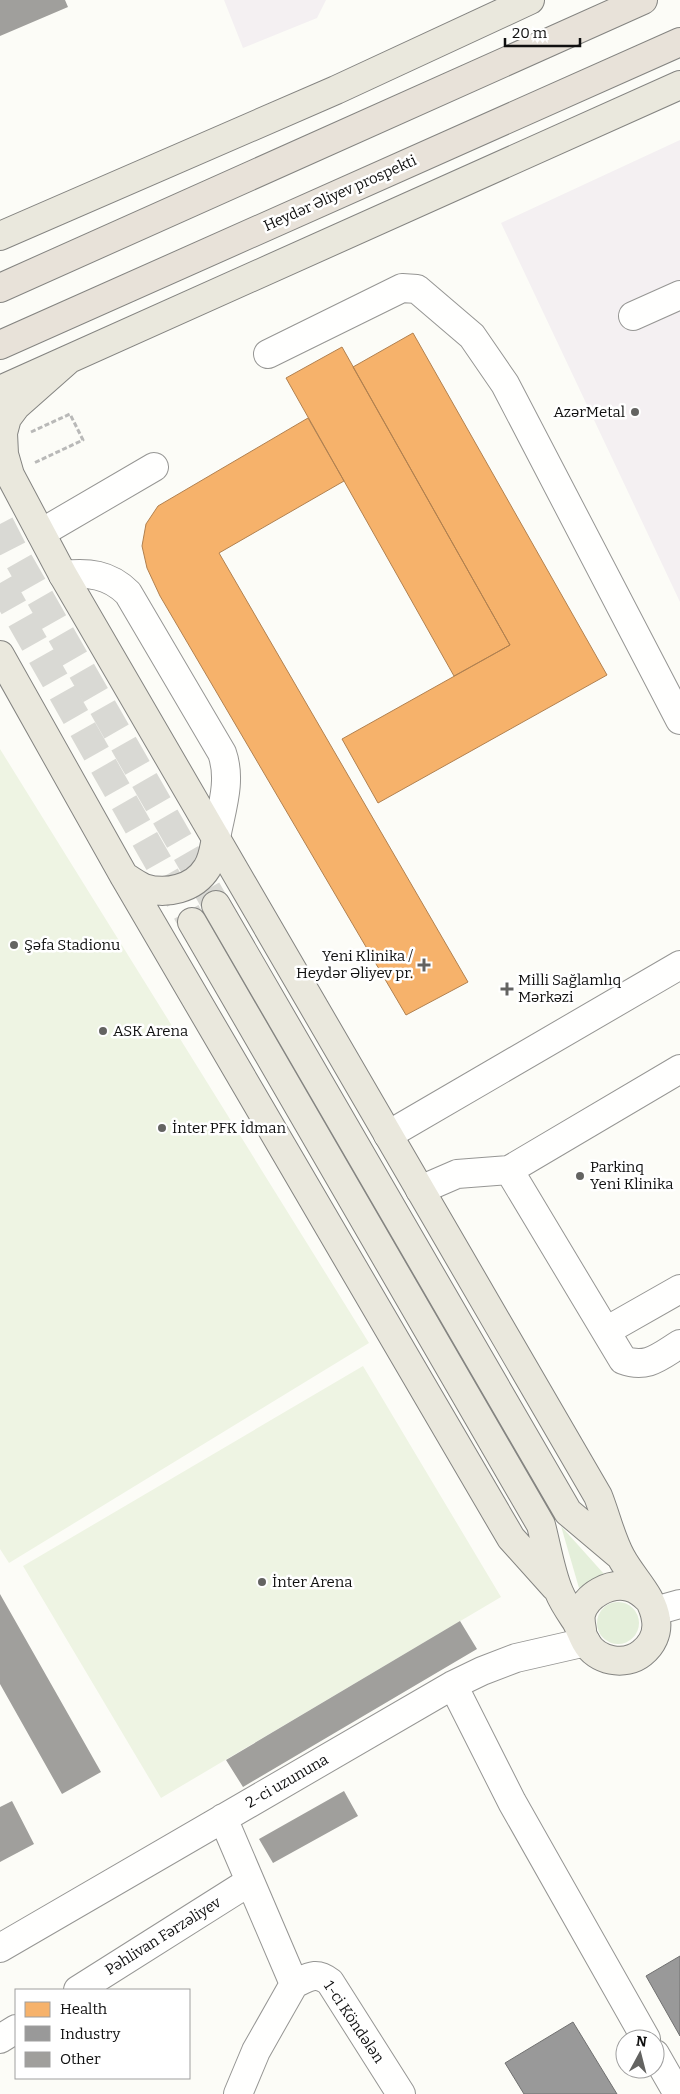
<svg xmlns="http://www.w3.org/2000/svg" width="680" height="2094" font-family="Bitter,serif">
<rect width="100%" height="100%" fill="#fcfcf7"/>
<path fill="#f4f0f2" d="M224,0H326L317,18L243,48Z
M680,140V602L501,223Z"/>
<path fill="#e4efda" d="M561,1526L604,1574L579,1588Z
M597 1623a21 21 0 1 1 42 0a21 21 0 1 1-42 0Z"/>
<path fill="#eef4e3" d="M0,749L369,1343L9,1563L0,1549Z
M363,1366L501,1597L161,1798L23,1566Z"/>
<path fill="#f6b26b" stroke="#b18150" d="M413,333L607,675L378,803L342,739L510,645L353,367Z
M342,347L510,645L454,676L286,378Z
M308,418L344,481L219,553L468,982L406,1015L160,596L147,568L142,546L146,524L158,506Z"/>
<path fill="#999" stroke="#707070" d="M680,1956V2036L646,1976Z
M573,2022L617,2094H524L505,2063Z"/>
<path fill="#a09f9c" d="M0,0H65L68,7L0,36Z
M0,1594L101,1772L62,1794L0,1684Z
M460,1621L477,1649L243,1787L226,1760Z
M344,1791L358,1816L273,1863L259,1839Z
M12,1801L34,1844L0,1862V1807Z"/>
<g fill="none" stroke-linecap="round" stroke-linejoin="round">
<path stroke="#d9d9d4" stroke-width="28" stroke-dasharray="28 14" stroke-linecap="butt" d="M0,524L19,561L216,905
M0,583L192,922"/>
<defs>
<path id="minor" d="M633,316L680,295
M268,354L402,288L417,289L472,336L505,384L680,720
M41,533L154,467
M63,575C88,572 109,574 128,593L222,753C232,781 221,810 216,838
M388,1135L680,965
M509,1170L623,1360C647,1369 659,1357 680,1344
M420,1190L457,1174L509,1170L680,1069
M606,1331L680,1289
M655,1611L680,1604
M453,1685L512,1802L646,2039
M223,1818L294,1984
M0,1948L453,1685L482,1671L516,1658L586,1642
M294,1984C309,1977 316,1971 330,1982L401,2094
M78,1990L249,1882
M0,2039L16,2029
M655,2054L678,2094
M238,2094L256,2051L294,1984"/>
<path id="major" d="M0,236L336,90L530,0
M68,360L16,406L7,418L3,433L4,454L10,475L63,575L598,1496C606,1516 611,1539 621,1557C632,1578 653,1596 656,1620C658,1633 652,1645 642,1653C625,1667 596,1661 586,1642C582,1635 580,1628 576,1621C570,1612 563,1602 559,1592C551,1574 546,1544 541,1525L192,922
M0,390L680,85
M0,655L124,876L511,1538L555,1587
M124,876C130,880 137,885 144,888C166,895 194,889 207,868C213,859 214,848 216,838
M216,905L568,1512L619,1555
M582,1630C581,1625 580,1619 581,1614C586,1595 610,1582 629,1587C637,1589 643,1594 649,1600"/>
<path id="highway" d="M0,288L643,0
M0,345L680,42"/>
</defs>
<use href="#minor" stroke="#969694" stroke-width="30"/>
<use href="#major" stroke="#848481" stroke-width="30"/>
<use href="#highway" stroke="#848481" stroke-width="30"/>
<path stroke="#b9b9b8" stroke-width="3" stroke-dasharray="5 2.5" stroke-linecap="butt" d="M31,432L70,414L83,440L34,463"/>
<use href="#minor" stroke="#fffffe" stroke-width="28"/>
<use href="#major" stroke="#eae8dd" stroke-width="28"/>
<use href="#highway" stroke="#e8e2d9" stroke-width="28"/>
</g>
<g fill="#636361" stroke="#fff" stroke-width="2">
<circle cx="635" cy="412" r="5"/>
<circle cx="14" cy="945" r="5"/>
<path d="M421.5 957.5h5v5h5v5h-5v5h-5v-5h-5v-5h5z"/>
<path d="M504.5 981.5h5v5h5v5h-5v5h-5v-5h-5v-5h5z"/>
<circle cx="103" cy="1031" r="5"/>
<circle cx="162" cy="1128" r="5"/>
<circle cx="580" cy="1176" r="5"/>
<circle cx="262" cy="1582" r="5"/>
</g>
<g text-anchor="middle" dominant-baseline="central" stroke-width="5" stroke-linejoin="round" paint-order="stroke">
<g font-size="15" fill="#101010" stroke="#fff">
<text transform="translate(340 193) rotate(-24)">Heydər Əliyev prospekti</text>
<text transform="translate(287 1781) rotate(-30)">2-ci uzununa</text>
<text transform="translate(163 1936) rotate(-32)">Pəhlivan Fərzəliyev</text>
<text transform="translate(354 2022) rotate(56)">1-ci Köndələn</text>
</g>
<g font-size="15" fill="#101010" stroke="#fff" text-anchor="start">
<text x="625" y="412" text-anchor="end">AzərMetal</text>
<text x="24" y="945">Şəfa Stadionu</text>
<text x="413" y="956" text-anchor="end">Yeni Klinika /<tspan x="413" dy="17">Heydər Əliyev pr.</tspan></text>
<text x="518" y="980">Milli Sağlamlıq<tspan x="518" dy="17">Mərkəzi</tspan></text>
<text x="113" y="1031">ASK Arena</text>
<text x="172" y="1128">İnter PFK İdman</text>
<text x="590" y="1167">Parkinq<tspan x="590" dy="17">Yeni Klinika</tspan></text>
<text x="272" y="1582">İnter Arena</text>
</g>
</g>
<rect x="15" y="1989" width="175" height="90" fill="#ffffff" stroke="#9f9f9f"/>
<rect x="25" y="2002" width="25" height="15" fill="#f6b26b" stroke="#9f9f9f"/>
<text x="60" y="2014" font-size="15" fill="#101010">Health</text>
<rect x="25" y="2026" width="25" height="15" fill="#999999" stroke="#9f9f9f"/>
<text x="60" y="2039" font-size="15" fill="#101010">Industry</text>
<rect x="25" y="2052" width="25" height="15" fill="#a09f9c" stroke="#9f9f9f"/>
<text x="60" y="2064" font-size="15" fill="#101010">Other</text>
<g transform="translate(640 2054) rotate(7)"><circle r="24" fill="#ffffff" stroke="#9f9f9f"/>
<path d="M0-4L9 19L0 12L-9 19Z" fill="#636361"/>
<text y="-8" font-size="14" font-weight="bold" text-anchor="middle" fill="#101010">N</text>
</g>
<path d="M505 38v8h75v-8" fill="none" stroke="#101010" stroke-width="2.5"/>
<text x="512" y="38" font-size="15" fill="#101010" stroke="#ffffff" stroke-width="4" paint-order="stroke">20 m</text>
</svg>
